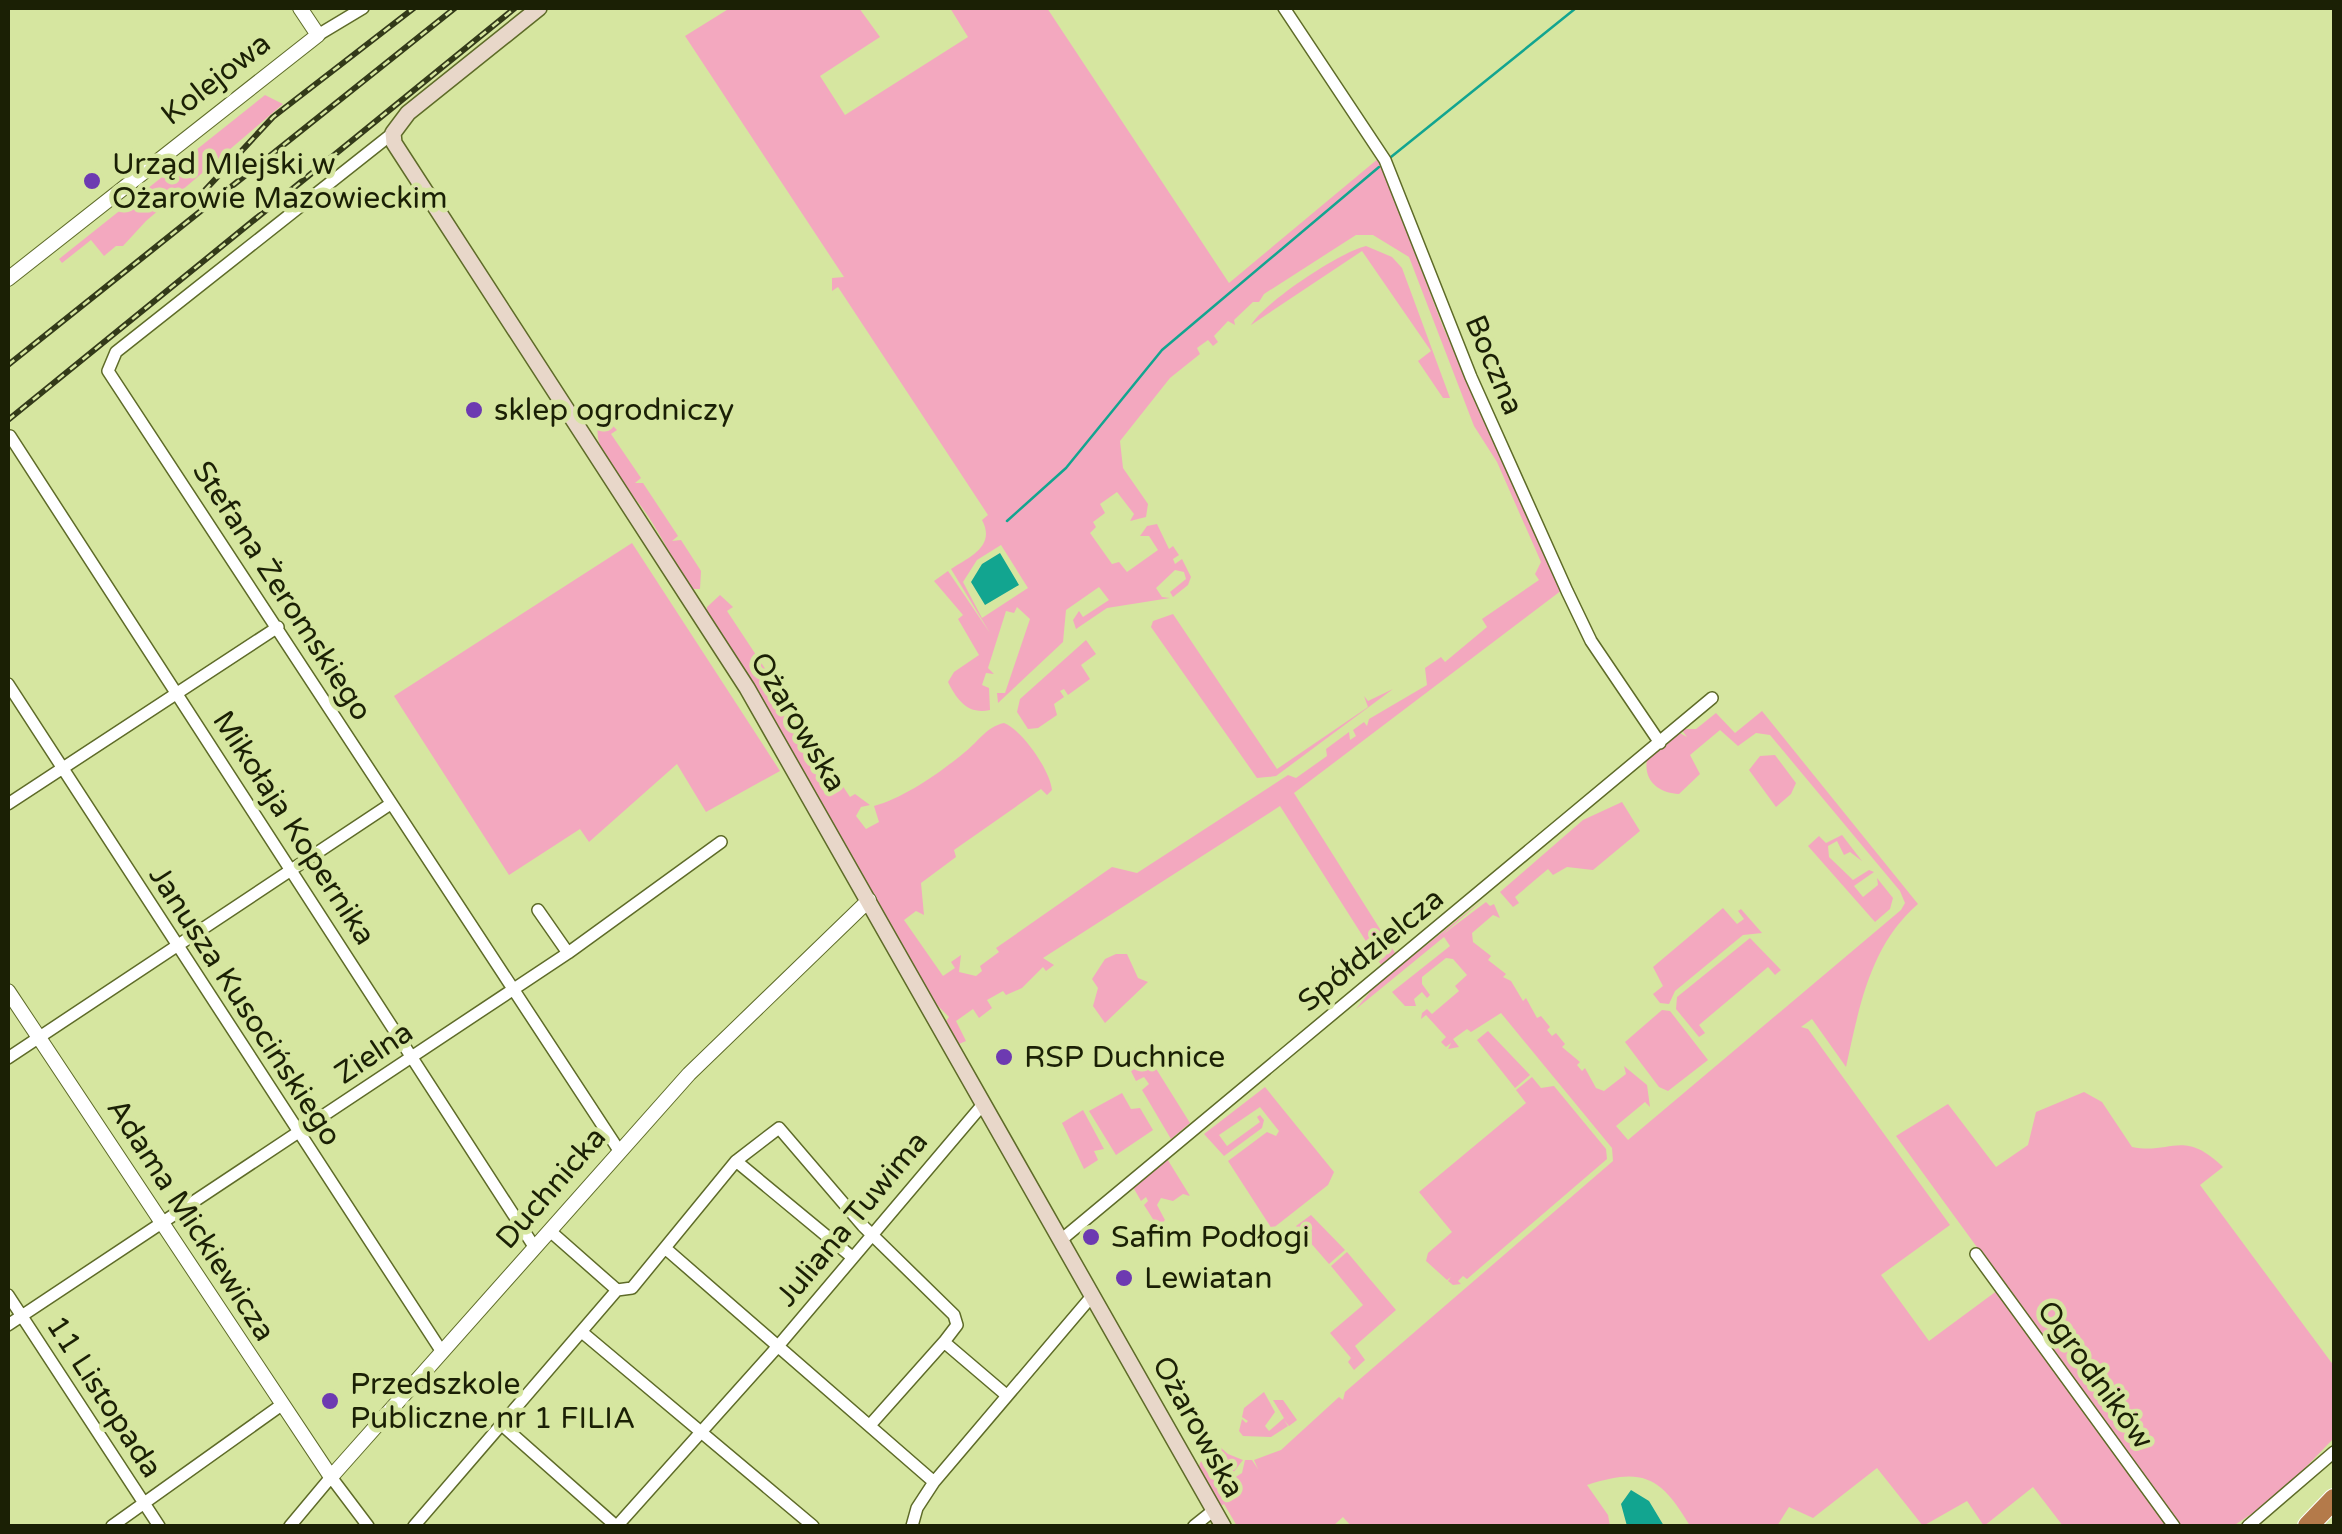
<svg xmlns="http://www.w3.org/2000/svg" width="2342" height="1534" font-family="'Varela Round',sans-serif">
<rect width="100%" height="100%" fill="#d6e6a0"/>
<path fill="#f3a8bf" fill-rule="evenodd" d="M730,8H859L880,37L820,76L845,115L968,37L950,8H1047L1229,283L1379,158L1443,327L1562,590L1294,793L1397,956L1383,968L1280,806L1043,958L1054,965L1046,971L1043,967L1022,988L1006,995L1003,991L987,1000L992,1008L979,1018L973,1009L956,1021L966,1041L959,1044L946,1021L949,1017L933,1001L707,615V607L720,595L733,607L727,611L850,797L855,794L870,805L861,807L856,816L866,829L879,822L874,806C904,798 941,772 965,752C979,741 986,727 1004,723C1022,730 1050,770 1052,790L1047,795L1041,789L954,850L956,857L921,883L924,915L916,911L904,920L943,976L955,968L951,962L961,955L959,972L976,976L982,971L980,966L999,952L996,948L1112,867L1137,873L1288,775L1296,778L1327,756L1326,749L1349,732L1350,740L1356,736L1353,730L1364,722L1367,726L1369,719L1427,685L1425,668L1441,657L1445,662L1487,627L1482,619L1539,580L1535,574L1541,562L1497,462L1474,426L1409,257L1373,235H1356L1264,294L1259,302H1253L1234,320L1235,325L1228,321L1214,336L1218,342L1213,346L1208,340L1197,348L1200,354L1170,378L1120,441L1123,468L1148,504L1146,517L1130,521L1134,514L1117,492L1100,504L1105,513L1093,522L1096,527L1090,533L1112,564L1119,562L1127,572L1158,550L1149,536H1140L1147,526L1157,524L1169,549L1173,546L1179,555L1173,559L1175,564L1182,559L1191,577L1188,585L1173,597L1170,592L1186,579L1184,572L1175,570L1156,588L1162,597L1170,598L1107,608L1076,629L1073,620L1079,611L1083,617L1109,600L1099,587L1066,610L1063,642L998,703L997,693H1005L1030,619L1017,607L1014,613L1006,611L988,668L994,674L986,673L982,685L989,688L990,710C968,715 957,700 948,682L954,672L979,655L958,619L963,615L934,581L948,571L990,633L951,569C970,557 996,546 982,520L988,515L838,287L832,291V278L844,277L685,36ZM1001,545L1028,588L982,618L963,582L977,560Z
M265,95L283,104L146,221L123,246H116L104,256L91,240L62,263L59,259Z
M1366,246L1392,257L1402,268L1450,398H1443L1418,361L1431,351L1362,251L1251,325C1265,302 1338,253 1366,246Z
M607,420L617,430L611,434L641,478L635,483H643L678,536L672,541L681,540L701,571L700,589H691C675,564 658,529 643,509C629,489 593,458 598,425Z
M632,543L780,771L706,812L677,764L589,842L580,829L509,875L394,696Z
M1173,614L1277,769L1368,707L1364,696L1368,701L1393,689L1276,776L1257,778L1151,627L1153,621Z
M1086,640L1096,654L1081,665L1090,679L1068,695L1064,689L1060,691L1064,697L1054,704L1057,715L1038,728L1028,729L1017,712L1020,699Z
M1762,711L1918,904C1870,945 1859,1008 1846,1067L1812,1019L1801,1027L1808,1029L1950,1225L1881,1275L1929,1341L1998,1290L2170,1526H2063L2033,1487L1984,1526L1967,1501L1923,1526L1877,1468L1813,1518L1789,1507L1777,1526H1690C1661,1476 1642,1467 1587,1485L1608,1515L1610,1526H1351L1343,1517L1333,1526H1237L1224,1504L1218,1508L1197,1471L1201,1461L1211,1479L1230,1465L1227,1459L1219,1462L1211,1439L1228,1454L1243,1460L1226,1482L1230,1489L1235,1487L1234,1478L1242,1473L1245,1460H1252L1258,1469L1254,1460L1281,1450L1339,1397L1343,1400L1345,1392L1613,1161L1612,1148L1501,1013L1471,1032L1467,1029L1453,1039L1459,1047L1448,1049L1451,1043L1446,1047L1441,1042L1446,1037L1426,1015L1421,1019L1422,1013L1427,1009L1432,1014L1459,991L1455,986L1467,975L1453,959L1446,958L1422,977V984L1430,995L1427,998L1422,992L1414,999L1416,1006H1405L1392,992L1450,946L1444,937L1356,1009L1374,987L1485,898L1442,935L1486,902L1490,906L1494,904L1500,918L1493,915L1472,933L1473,942L1491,956L1488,960L1506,974L1503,977L1511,981L1523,1001L1526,998L1537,1018L1541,1016L1550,1027L1547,1030L1552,1036L1556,1033L1565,1044L1562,1047L1580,1062L1577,1065L1582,1071L1585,1068L1596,1088L1604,1091L1626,1074L1624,1066L1647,1085L1650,1107L1645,1102L1616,1126L1628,1140L1901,910L1905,903L1900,891L1770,735L1756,733L1738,746L1720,730L1690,755L1700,774L1679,794C1661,793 1643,783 1647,759L1678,732L1687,737L1681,729H1696L1716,713L1735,733Z
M1775,755L1796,783L1791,794L1776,807L1749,770L1760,756Z
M1622,802L1640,831L1593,870L1567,867L1553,875L1548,869L1515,897L1519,903L1513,907L1500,892L1583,820Z
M1842,835L1862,861L1850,852L1844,855L1837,841L1828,846L1829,857L1853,880L1869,870L1874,872L1854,886L1863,897L1878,885L1877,878L1893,898L1890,909L1875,922L1808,846L1819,836L1826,843Z
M1723,908L1737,924L1744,919L1738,911L1741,909L1762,933L1743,935L1675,991L1669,1004L1660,1003L1653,994L1663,986L1653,967Z
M1750,938L1781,970L1775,975L1768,967L1699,1025L1705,1033L1699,1037L1676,1009L1677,997Z
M1116,954H1127L1138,978L1148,982L1105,1023L1093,1006L1098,988L1092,979L1105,959Z
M1662,1010L1670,1011L1708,1060L1668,1091L1659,1087L1625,1042Z
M1488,1031L1530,1075L1515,1088L1477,1040Z
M1150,1059L1190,1123L1171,1139L1142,1090L1149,1084L1144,1077L1136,1081L1131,1071Z
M1532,1077L1541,1088L1554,1086L1606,1149L1607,1159L1467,1279L1463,1276L1458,1281L1461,1284L1453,1285L1448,1281L1451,1277L1447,1280L1426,1261L1428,1253L1452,1232L1419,1192L1526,1103L1516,1090Z
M1265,1087L1334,1172L1328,1185L1272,1229L1228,1161L1267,1132L1276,1136L1279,1131L1260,1107L1219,1135L1227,1146L1260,1122L1257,1117L1260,1115L1264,1120L1262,1128L1224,1156L1204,1134Z
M2084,1092L2102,1102L2132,1147C2171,1155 2183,1128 2223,1167L2200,1185L2334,1366V1438L2276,1498L2233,1526H2180L1896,1136L1948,1104L1996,1167L2028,1145L2036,1112Z
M1122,1093L1131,1109L1140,1108L1153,1130L1116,1155L1089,1111Z
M1083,1110L1104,1149L1094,1151L1098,1160L1084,1169L1062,1123Z
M1166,1157L1190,1196L1183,1194L1173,1201L1161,1198L1157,1205L1165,1220L1158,1227L1144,1205L1148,1201L1146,1197L1141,1201L1133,1187Z
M1311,1215L1345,1250L1329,1264L1296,1226Z
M1347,1252L1396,1310L1355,1346L1365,1360L1354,1370L1348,1362L1351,1358L1330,1333L1363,1305L1331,1266Z
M1264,1392L1275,1412L1265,1426L1269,1431L1284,1418L1273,1400H1283L1297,1420L1289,1426L1284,1420L1288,1426L1271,1437L1243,1436L1239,1431L1242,1419L1246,1423L1248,1421L1242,1417L1244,1408Z"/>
<path fill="#12a590" d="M1000,553L1019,585L985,605L971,582L982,564Z
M1631,1490L1649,1501L1664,1526H1627L1621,1504Z"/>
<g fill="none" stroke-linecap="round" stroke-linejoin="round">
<path stroke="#12a590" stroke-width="2.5" d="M1391,157L1576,8
M1007,521L1066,468L1162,350L1379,167"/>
<defs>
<path id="minor" d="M1284,8L1385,160L1471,377L1567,591L1591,641L1660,743
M318,35L363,8
M393,133L116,352L108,371L620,1152
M10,436L535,1248
M8,684L442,1352
M8,804L278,627
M538,910L568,953
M8,1058L389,805
M736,1161L852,1257
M550,1231L617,1290L632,1288L736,1161L779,1128L863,1226L954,1315L957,1325L944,1342L1005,1394
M1061,1240L1712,698
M665,1248L934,1482
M1976,1254L2174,1526
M8,1295L159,1526
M8,1325L568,953L721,842
M583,1333L813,1526
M871,1424L944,1342
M502,1425L616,1526
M112,1526L280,1406
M290,1526L331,1477L368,1526
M414,1526L617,1290
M617,1526L779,1345L984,1103
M912,1526L917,1508L934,1482L1092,1296
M1194,1526L1214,1510
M2248,1526L2334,1452"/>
<path id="tertiary" d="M8,279L318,35L300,8
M8,991L331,1477L689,1074L869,900"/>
<path id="secondary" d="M539,8L408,113L393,133L394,143L747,688L1223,1526"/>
<path id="motorway" d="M2308,1526L2334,1499"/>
</defs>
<use href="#minor" stroke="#5e6b28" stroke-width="14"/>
<use href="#tertiary" stroke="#5e6b28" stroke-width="16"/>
<use href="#secondary" stroke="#5e6b28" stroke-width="18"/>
<use href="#motorway" stroke="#fff" stroke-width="22"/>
<use href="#minor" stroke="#fff" stroke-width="11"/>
<use href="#tertiary" stroke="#fff" stroke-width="14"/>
<use href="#secondary" stroke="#e8d7c9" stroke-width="15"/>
<use href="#motorway" stroke="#b47a4a" stroke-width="20"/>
<defs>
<path id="rail" d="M194,202L273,117L414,8
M8,365L455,8
M8,420L515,8"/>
</defs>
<use href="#rail" stroke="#333a19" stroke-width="6"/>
<use href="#rail" stroke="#d6e6a0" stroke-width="2.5" stroke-dasharray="8" stroke-linecap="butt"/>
</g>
<g fill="#6d3ab1" stroke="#d6e6a0" stroke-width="4">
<circle cx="92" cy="181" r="10"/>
<circle cx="474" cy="410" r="10"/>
<circle cx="1004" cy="1057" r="10"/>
<circle cx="1091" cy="1237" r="10"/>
<circle cx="1124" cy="1278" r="10"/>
<circle cx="330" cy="1401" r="10"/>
</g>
<g text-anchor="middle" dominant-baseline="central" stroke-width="9" stroke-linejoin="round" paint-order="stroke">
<g font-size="30" fill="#1b2005" stroke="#d6e6a0">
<text transform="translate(216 79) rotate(-38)">Kolejowa</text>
<text transform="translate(1494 365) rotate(67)">Boczna</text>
<text transform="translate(282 591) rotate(57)">Stefana Żeromskiego</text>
<text transform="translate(798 722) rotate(59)">Ożarowska</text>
<text transform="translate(294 828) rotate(57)">Mikołaja Kopernika</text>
<text transform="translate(1371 950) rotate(-39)">Spółdzielcza</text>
<text transform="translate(245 1006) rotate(57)">Janusza Kusocińskiego</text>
<text transform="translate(374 1053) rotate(-34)">Zielna</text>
<text transform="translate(551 1188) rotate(-49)">Duchnicka</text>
<text transform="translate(852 1219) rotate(-50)">Juliana Tuwima</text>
<text transform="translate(191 1220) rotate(57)">Adama Mickiewicza</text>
<text transform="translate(2095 1375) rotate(54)">Ogrodników</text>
<text transform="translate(104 1397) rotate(57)">11 Listopada</text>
<text transform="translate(1198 1427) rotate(61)">Ożarowska</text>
</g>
<g font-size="30" fill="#1b2005" stroke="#d6e6a0" text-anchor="start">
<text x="112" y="164">Urząd MIejski w<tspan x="112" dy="34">Ożarowie Mazowieckim</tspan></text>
<text x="494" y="410">sklep ogrodniczy</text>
<text x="1024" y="1057">RSP Duchnice</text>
<text x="1111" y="1237">Safim Podłogi</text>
<text x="1144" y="1278">Lewiatan</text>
<text x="350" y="1384">Przedszkole<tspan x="350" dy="34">Publiczne nr 1 FILIA</tspan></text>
</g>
</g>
<rect width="2342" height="1534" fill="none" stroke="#1b2005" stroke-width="20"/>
</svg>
